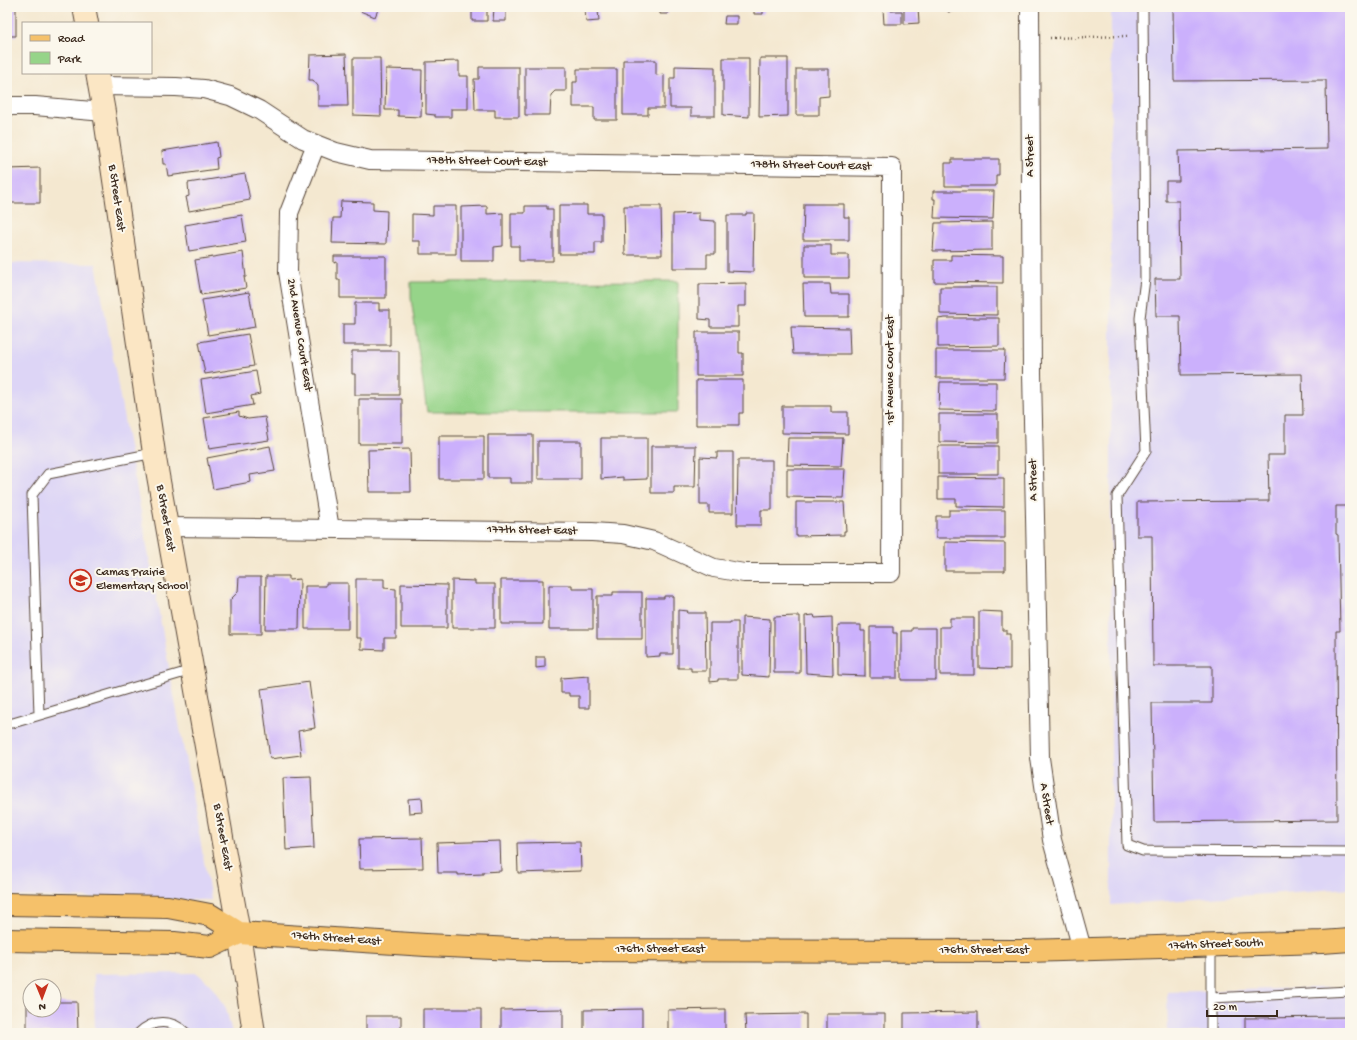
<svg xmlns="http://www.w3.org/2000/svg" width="1357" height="1040" font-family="'Gochi Hand',sans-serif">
<rect width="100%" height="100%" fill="#fbf7ec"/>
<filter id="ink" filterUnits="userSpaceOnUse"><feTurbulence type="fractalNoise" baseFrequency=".025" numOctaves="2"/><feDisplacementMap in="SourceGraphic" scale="8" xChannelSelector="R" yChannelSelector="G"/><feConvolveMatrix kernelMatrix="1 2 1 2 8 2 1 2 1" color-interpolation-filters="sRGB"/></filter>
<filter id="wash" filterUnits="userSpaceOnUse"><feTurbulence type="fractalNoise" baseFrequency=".012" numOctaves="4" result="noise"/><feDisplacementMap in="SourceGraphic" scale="16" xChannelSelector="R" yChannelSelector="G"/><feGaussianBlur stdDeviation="0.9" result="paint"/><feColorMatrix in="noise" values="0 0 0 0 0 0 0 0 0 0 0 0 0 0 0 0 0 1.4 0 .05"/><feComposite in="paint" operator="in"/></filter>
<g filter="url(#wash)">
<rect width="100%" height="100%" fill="#f4e8d0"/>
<path fill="#ddd5f6" d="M1111,7H1350V888L1111,905Z
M7,263L96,264L211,900L7,896Z
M197,973L210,984L226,1008L232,1033H95L94,974Z
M1350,987V1033H1168L1167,992Z"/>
<path fill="#96d489" stroke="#687f54" d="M678,281V412H427L411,298V282Z"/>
<g id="blocks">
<path fill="#cbb0fc" d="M7,7H16V36H7Z
M362,7H379L375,17L360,11Z
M472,7H487V21H472Z
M660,7H667L668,14H660Z
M754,7H763V14H754Z
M904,7H918L919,23L904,24Z
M948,7H959V11L948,12Z
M1173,7H1350V506H1336V534L1338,535L1340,631H1336L1337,820L1154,822L1152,703H1212V666H1153L1152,536H1137V502L1269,501L1268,455H1285V415H1303L1302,374L1181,375L1180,316H1156L1155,279H1180L1179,201H1166V181H1179L1178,151L1327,149L1326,80L1174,81Z
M494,8H506V21H493Z
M891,8V11H902V24H884L883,9Z
M585,10H598L599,21L586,22Z
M725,16H737V24H724Z
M346,54L348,106H318V86L313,80H309L310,55Z
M353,58H380L381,116L353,115Z
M723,58H749V117L723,115Z
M760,58H788V116L759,117Z
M623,60H656V75L664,74V108H648V115H623Z
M459,61V76H468V109H451V117H435V115L426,114V62Z
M675,66L715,67V116H691V108H670V78H675Z
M479,67H519V117H495V110H475L474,79H479Z
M525,67H566V91H555L551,95L550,115H525Z
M386,69L422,70L421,117L398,116V110H385Z
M577,69H617V120H594V107H573V82H577Z
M796,69H829V96L819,97V115H796Z
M217,142L219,157L216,158L217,169L168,176L166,164H163L162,151Z
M952,159H999V175H996V186H945V163H952Z
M40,168V203H7V169Z
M245,174L250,200L189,211L186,197L189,196L188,183Z
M933,191H994L993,219L934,218L935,199H933Z
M341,201L373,202V210L387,211L386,244L332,243L333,218H340Z
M804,204H844V217H849V240H803Z
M559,205H587V214H602V242H595V254H559Z
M433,206H456V254H420V241H412V214L433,215Z
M487,206V214L503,213V246L494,247V261H461V207Z
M525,206H547V209H553V261H519V246H511V213H525Z
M624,206H661L662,255H625Z
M699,213V220L715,221V254H707V268H673V214Z
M746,213H754L753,272L727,271V215H746Z
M242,215L246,242L189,251L185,225Z
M992,222V250L933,251L935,223Z
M804,245H831V255H849V278H804Z
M243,252L246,277H244L246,288L201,295L195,260Z
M951,255L1003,256V283L934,282V260H951Z
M334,256H386V298H340V280H337V262L334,263Z
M746,283V306H738V327H710V320L699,319V284Z
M803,284H830L831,294H849V317H804Z
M940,287H997V315L940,314Z
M249,292L255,327L208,335L202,300Z
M355,303H379V310H390V345H343V324H355Z
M945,318H999V346L938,347V319Z
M791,327L849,328L850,354H793Z
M696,332H739V353H743V376H696Z
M248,334L254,366L205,374L199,342Z
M936,350H1005L1004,378H936Z
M352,351H399V395H355V374H352Z
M256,371L260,394L251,396L253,405L206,413L201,380Z
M696,380H743V413H739V425H696Z
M940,382H996V411L939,410Z
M359,399H402V444H359Z
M782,406H831V412H848V434L782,433Z
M239,412V416L248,419L265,417L269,440L209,449L204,418Z
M939,414H998V443L939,442Z
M488,435H533V483H510V478H488Z
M439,436H484V479H439Z
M601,438H647V479L623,480V477L601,479Z
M788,438H843L841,466L787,465Z
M538,441H581V479H538Z
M270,446L275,471L250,475L251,482L213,489L207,458Z
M651,446H696L695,487H674V493H651Z
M938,446H998V474H938Z
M410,449L411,492H369L368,450Z
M717,452H733V513H709V505H700V457L717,458Z
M738,460H772V510H761V525H737Z
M787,469H845L843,498L787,497Z
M938,477L1004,478V507L956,506V499H938Z
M796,502H844L846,531H844V535L796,536Z
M949,510H1005V538H936V516H949Z
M945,542L1005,543V571H945Z
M266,576H289V580L300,579L299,629H265Z
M239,577H261V634H230V600L238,592Z
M356,579H384V588L396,589V638H384V650L361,649V638H356Z
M452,580L475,581V584H495V628H452Z
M501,580H543V624H501Z
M326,583H348V629H305V586H326Z
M401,584L447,585V628H401Z
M549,585H572V589H593V629H549Z
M613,592H642V639H597V596H613Z
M664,596H673V654H660V656L646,657V598H664Z
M678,610L688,611L687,613H705L706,671H691V668H678Z
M979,611L1002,612V630H1006V634H1010V669L979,668Z
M814,615L815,618L832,617L833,675L806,673L805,616Z
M795,616H800V673H774V617Z
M742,617L770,619L769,677L742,675Z
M950,618H974V675H940V627H950Z
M730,622H738V679H718V681L710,682V623H730Z
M838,625H861V631H865V676L838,675Z
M870,627H893V633H897V678H870Z
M912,628H936V680H901V631H912Z
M536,657H545V667L536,668Z
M589,676V708H579V696H569V693H561V678Z
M309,682L315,728L298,731L301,755L270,759L261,689Z
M311,777L314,848L286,850L283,778Z
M422,798L423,812L409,813L408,799Z
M422,838L423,868L360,869L359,839Z
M500,841L501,871L483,872V874L458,875V873H438L437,843Z
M580,842L581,871L518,873L517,843Z
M27,1002H30V1010H54V1002H77L78,1033H27Z
M423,1009H481V1033H423Z
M563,1009V1033H501V1010Z
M642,1009V1033H584V1010Z
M725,1009V1033H668V1010Z
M978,1012V1033H904V1013Z
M806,1014V1033H746L745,1015Z
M827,1014H885V1033H827Z
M366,1016H401V1033H366Z
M1350,1017V1033H1245V1018Z"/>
</g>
</g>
<g filter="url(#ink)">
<use href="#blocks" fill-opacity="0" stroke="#574639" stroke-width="1"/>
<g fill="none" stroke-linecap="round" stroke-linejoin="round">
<defs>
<path id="lane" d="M1143,7L1145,279L1140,318L1146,451L1117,496L1127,845L1143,851L1350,852
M39,715L32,495L48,474L154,453
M7,723H13L192,670
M1211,946V1033
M1211,998L1350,991
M139,1033C153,1019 172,1019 186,1033"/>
<path id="street" d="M1030,7L1032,373L1040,758L1052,840L1082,949
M99,86L176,87L204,89L230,96L259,110L303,139L336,152L370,160L892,167L891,573H744L714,568L654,541L623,534L592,532L167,527
M7,106H35L104,112
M316,144L289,213L288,272L330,529"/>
<path id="secondary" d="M84,7L87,23
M97,73L104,112L154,453L239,933L254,1033"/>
<path id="primary" d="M7,904L168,907L210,915L239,933L426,945L536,950L1028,951L1322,942L1350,940
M7,940L174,943L210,947L239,933"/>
</defs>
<use href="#lane" stroke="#574639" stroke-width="11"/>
<use href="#street" stroke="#574639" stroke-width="20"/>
<use href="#secondary" stroke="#574639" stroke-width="24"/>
<use href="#primary" stroke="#574639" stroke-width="24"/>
<path stroke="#574639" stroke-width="2.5" stroke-dasharray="1 3" stroke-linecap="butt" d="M1050,38L1127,36"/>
<use href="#lane" stroke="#fff" stroke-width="9"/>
<use href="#street" stroke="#fff" stroke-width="18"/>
<use href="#secondary" stroke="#fbe6c4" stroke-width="22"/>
<use href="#primary" stroke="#f5c16b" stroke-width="22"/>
</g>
</g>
<defs>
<symbol id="school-ring" viewBox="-11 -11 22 22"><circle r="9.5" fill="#fbf7ec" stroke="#c8321e" stroke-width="1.5"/><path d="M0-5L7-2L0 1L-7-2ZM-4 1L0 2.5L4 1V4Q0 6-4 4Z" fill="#c8321e"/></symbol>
</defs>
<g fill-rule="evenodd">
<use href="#school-ring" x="68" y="568" width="25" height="25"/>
</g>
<g text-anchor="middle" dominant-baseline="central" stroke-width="4" stroke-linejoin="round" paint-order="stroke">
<g font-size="12" fill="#3b2a1e" stroke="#fbf7ec">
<text transform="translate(1031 156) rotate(-90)">A Street</text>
<text transform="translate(487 162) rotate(1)">178th Street Court East</text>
<text transform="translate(811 166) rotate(1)">178th Street Court East</text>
<text transform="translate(116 198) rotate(82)">B Street East</text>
<text transform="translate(299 335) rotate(81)">2nd Avenue Court East</text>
<text transform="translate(891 370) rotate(-90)">1st Avenue Court East</text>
<text transform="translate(1034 480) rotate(-91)">A Street</text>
<text transform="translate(165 518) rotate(80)">B Street East</text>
<text transform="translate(532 531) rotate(1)">177th Street East</text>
<text transform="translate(1046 804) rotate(81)">A Street</text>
<text transform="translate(222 837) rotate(80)">B Street East</text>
<text transform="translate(336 939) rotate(4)">176th Street East</text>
<text transform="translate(1216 945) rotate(-2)">176th Street South</text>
<text x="660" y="950">176th Street East</text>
<text x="984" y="951">176th Street East</text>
</g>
<g font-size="12" fill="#3b2a1e" stroke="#fbf7ec" text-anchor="start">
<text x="96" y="573">Camas Prairie<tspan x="96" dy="14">Elementary School</tspan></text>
</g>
</g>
<rect width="1357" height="1040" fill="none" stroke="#fbf7ec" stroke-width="24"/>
<rect x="22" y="22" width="130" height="52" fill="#fbf7ec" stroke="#aea59a"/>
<rect x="30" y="35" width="20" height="6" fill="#f5c16b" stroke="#aea59a"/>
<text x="58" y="42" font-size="12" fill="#3b2a1e">Road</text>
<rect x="30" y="52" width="20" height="12" fill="#96d489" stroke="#aea59a"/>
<text x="58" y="62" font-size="12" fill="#3b2a1e">Park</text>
<g transform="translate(42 998) rotate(179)"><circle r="19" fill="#fbf7ec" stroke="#aea59a"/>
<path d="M0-3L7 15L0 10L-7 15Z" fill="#c8321e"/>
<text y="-6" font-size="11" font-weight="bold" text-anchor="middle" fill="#3b2a1e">N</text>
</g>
<path d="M1207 1010v6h70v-6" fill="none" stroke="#3b2a1e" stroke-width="2"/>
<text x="1213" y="1010" font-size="12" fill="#3b2a1e" stroke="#fbf7ec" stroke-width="3" paint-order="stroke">20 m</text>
</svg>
